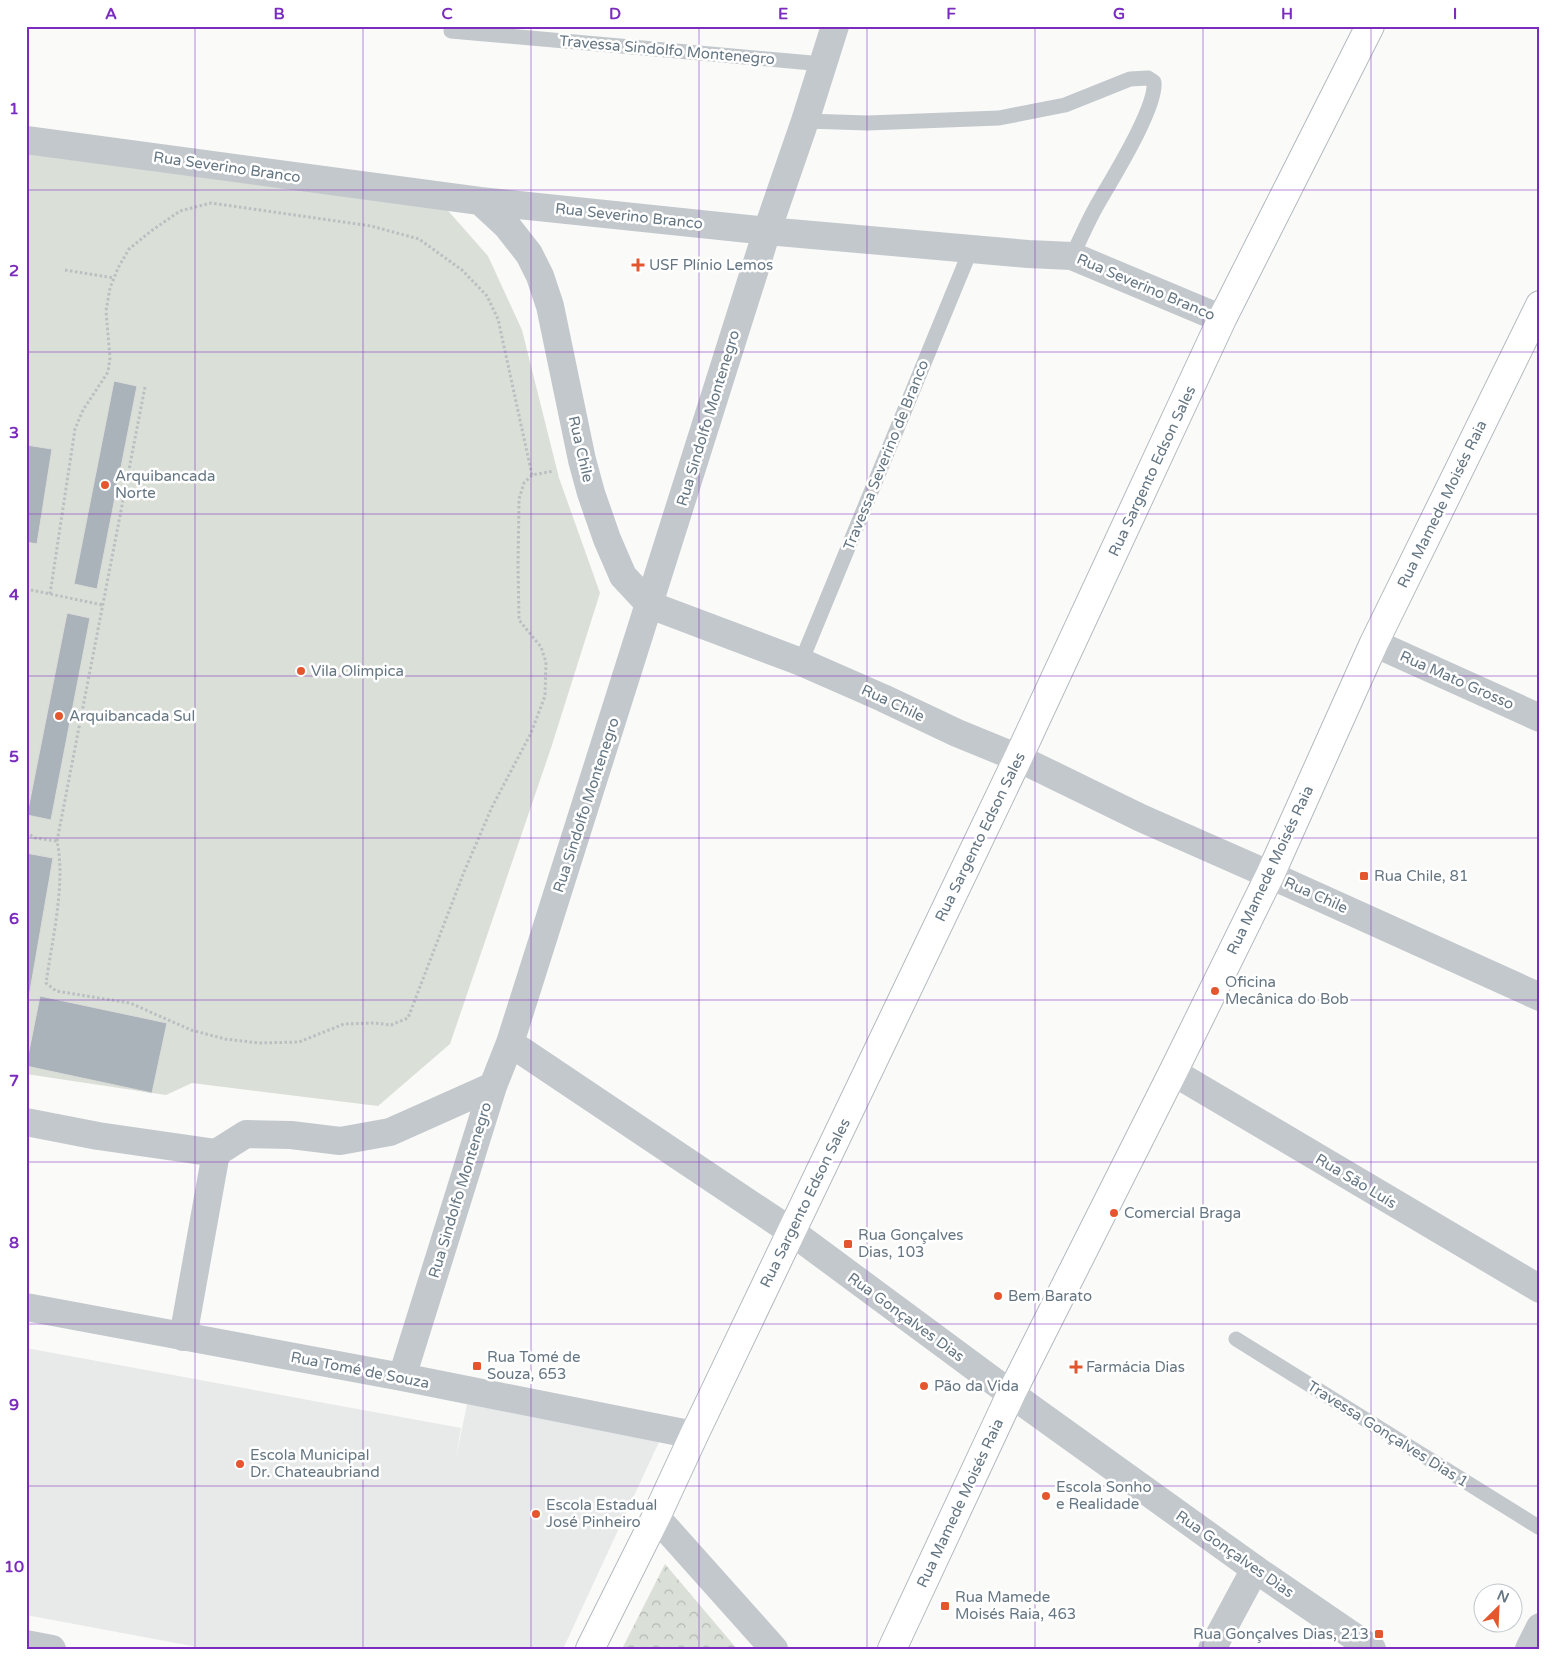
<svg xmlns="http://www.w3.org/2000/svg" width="1566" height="1675" font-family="'Varela Round',sans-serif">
<defs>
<pattern id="forest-crowns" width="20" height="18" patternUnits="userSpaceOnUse" patternTransform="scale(1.25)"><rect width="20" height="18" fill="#dadfd7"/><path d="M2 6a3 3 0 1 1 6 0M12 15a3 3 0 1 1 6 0" fill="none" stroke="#b4b9b4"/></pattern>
</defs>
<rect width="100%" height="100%" fill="#fafaf8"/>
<path fill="#e8e9e9" d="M26,1348L461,1428L456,1458L467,1404L659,1442L563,1649H208L26,1615Z"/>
<path fill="url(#forest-crowns)" d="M665,1564L737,1649H622Z"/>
<path fill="#dadfd7" d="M26,152L443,205L488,256L522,330L559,478L600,593L551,748L450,1044L378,1106L192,1083L166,1095L26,1074Z"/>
<path fill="#aab3b9" stroke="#dcdcda" d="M114,381L137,386L97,589L74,584Z
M26,445L52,449L37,544L26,542Z
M67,613L90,618L51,820L27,815Z
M26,853L53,858L26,1014Z
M40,996L167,1023L152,1093L26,1066Z"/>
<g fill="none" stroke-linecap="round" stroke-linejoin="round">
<defs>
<path id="secondary" d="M590,1649L656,1517L694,1435L1018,758L1222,319L1370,26
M892,1649L1011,1394L1173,1072L1270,875L1374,643L1540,305"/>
</defs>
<use href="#secondary" stroke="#b3babf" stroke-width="30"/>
<path stroke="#bbbfc2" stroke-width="3" stroke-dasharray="2.5 2.5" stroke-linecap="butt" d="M65,270L114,278
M145,387L57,841C66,882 52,941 46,983L56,991L130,1003L191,1030L225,1039L259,1043L299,1042L344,1024L374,1023L391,1025L408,1018L464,872L492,807L531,733L545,696L546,662L541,647L519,620L518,564L519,499L524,483L532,475L554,471
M26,589L103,605
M50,594L75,429L83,410L108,372L110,358L106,311L110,288L118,268L129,249L151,231L180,211L211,203L371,226L419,239L462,270L487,296L498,319L532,475
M26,832L35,838L57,841"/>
<path stroke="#c3c8cc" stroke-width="15" d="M451,31L823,64
M805,121L868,123L999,118L1065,105L1130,79L1148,78L1154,82C1157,108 1110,182 1096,207C1087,223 1080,240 1072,256
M801,662L971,249
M1236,1339L1540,1528"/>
<path stroke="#c3c8cc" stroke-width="28" d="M26,140L480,201L767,231L1028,254L1072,256L1222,319
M480,201L507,226L529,254L540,276L550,306L582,460L591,493L607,539L623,576L650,605L801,662L883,698L957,733L1018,758L1141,818L1270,875L1540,997
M1374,643L1540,718
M510,1043L792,1232L1011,1394
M1173,1072L1540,1289
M26,1122L98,1136L216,1153L246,1134L291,1135L340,1141L390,1132L493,1086
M26,1307L402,1377L694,1435
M183,1337L216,1153
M402,1377L493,1086L510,1043L767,231L805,121L835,26
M656,1517L774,1649
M1212,1649L1255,1569
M1529,1649L1540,1627"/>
<path stroke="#c3c8cc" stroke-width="28" d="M1011,1394L1255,1569L1372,1649
M26,1644L52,1649"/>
<use href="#secondary" stroke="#fff" stroke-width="28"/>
</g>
<path fill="none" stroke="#7b2cbf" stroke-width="1" stroke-opacity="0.55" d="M195,26V1649M363,26V1649M531,26V1649M699,26V1649M867,26V1649M1035,26V1649M1203,26V1649M1371,26V1649M26,190H1540M26,352H1540M26,514H1540M26,676H1540M26,838H1540M26,1000H1540M26,1162H1540M26,1324H1540M26,1486H1540"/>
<g fill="#e4572e" stroke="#fff" stroke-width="2">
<path d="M635.5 257.5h5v5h5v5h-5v5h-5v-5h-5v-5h5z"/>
<circle cx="105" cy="485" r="5"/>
<circle cx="301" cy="671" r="5"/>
<circle cx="59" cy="716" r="5"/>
<rect x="1359" y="871" width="10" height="10" rx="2.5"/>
<circle cx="1215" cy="991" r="5"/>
<circle cx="1114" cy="1213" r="5"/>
<rect x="843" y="1239" width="10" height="10" rx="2.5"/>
<circle cx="998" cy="1296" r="5"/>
<rect x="472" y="1361" width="10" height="10" rx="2.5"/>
<path d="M1073.5 1359.5h5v5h5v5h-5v5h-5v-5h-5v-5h5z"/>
<circle cx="924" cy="1386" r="5"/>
<circle cx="240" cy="1464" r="5"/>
<circle cx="1046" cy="1496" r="5"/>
<circle cx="536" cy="1514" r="5"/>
<rect x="940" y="1601" width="10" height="10" rx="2.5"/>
<rect x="1374" y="1629" width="10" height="10" rx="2.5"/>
</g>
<g text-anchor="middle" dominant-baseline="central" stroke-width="5" stroke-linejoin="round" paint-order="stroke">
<g font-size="15" fill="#657683" stroke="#fff">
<text transform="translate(667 50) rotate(5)">Travessa Sindolfo Montenegro</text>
<text transform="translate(227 167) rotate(8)">Rua Severino Branco</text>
<text transform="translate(629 216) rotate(6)">Rua Severino Branco</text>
<text transform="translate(1146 287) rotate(23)">Rua Severino Branco</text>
<text transform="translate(708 418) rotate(-73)">Rua Sindolfo Montenegro</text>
<text transform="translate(581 449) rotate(77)">Rua Chile</text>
<text transform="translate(886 455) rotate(-68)">Travessa Severino de Branco</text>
<text transform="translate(1152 471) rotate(-65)">Rua Sargento Edson Sales</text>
<text transform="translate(1442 504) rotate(-64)">Rua Mamede Moisés Raia</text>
<text transform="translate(1457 680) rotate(24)">Rua Mato Grosso</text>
<text transform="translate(893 703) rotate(25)">Rua Chile</text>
<text transform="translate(586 805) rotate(-72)">Rua Sindolfo Montenegro</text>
<text transform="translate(980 837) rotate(-64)">Rua Sargento Edson Sales</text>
<text transform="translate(1270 870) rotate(-65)">Rua Mamede Moisés Raia</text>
<text transform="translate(1316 895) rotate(24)">Rua Chile</text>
<text transform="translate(1356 1181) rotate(31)">Rua São Luís</text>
<text transform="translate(460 1190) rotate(-73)">Rua Sindolfo Montenegro</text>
<text transform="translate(805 1203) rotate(-64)">Rua Sargento Edson Sales</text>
<text transform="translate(906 1317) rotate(36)">Rua Gonçalves Dias</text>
<text transform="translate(360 1370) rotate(11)">Rua Tomé de Souza</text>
<text transform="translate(1388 1434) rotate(32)">Travessa Gonçalves Dias 1</text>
<text transform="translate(960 1503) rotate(-65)">Rua Mamede Moisés Raia</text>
<text transform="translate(1235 1554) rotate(35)">Rua Gonçalves Dias</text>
</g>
<g font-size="15" fill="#657683" stroke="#fff" text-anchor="start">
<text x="649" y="265">USF Plínio Lemos</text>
<text x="115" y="476">Arquibancada<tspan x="115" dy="17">Norte</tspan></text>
<text x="311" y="671">Vila Olimpica</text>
<text x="69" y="716">Arquibancada Sul</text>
<text x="1374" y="876">Rua Chile, 81</text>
<text x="1225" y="982">Oficina<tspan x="1225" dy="17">Mecânica do Bob</tspan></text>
<text x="1124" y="1213">Comercial Braga</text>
<text x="858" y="1235">Rua Gonçalves<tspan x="858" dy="17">Dias, 103</tspan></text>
<text x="1008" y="1296">Bem Barato</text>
<text x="487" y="1357">Rua Tomé de<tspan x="487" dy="17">Souza, 653</tspan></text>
<text x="1086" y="1367">Farmácia Dias</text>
<text x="934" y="1386">Pão da Vida</text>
<text x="250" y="1455">Escola Municipal<tspan x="250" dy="17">Dr. Chateaubriand</tspan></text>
<text x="1056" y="1487">Escola Sonho<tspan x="1056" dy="17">e Realidade</tspan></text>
<text x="546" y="1505">Escola Estadual<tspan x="546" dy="17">José Pinheiro</tspan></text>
<text x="955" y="1597">Rua Mamede<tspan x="955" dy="17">Moisés Raia, 463</tspan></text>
<text x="1369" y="1634" text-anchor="end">Rua Gonçalves Dias, 213</text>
</g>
</g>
<rect width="1566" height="1675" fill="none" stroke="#ffffff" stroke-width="55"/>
<g transform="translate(1498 1608) rotate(24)"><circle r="24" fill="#ffffff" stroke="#c1c8cd"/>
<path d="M0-4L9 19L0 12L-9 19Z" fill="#e4572e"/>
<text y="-8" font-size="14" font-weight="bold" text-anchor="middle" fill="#657683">N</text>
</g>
<rect x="28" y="28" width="1510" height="1620" fill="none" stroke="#7b2cbf" stroke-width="2"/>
<g font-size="16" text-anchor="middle" font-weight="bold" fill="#7b2cbf">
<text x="111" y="19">A</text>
<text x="279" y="19">B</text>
<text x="447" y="19">C</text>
<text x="615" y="19">D</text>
<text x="783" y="19">E</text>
<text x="951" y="19">F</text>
<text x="1119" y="19">G</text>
<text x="1287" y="19">H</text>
<text x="1455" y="19">I</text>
<text x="14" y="114">1</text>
<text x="14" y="276">2</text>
<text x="14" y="438">3</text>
<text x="14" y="600">4</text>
<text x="14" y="762">5</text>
<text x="14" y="924">6</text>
<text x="14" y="1086">7</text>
<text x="14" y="1248">8</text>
<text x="14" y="1410">9</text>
<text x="14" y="1572">10</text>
</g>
</svg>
